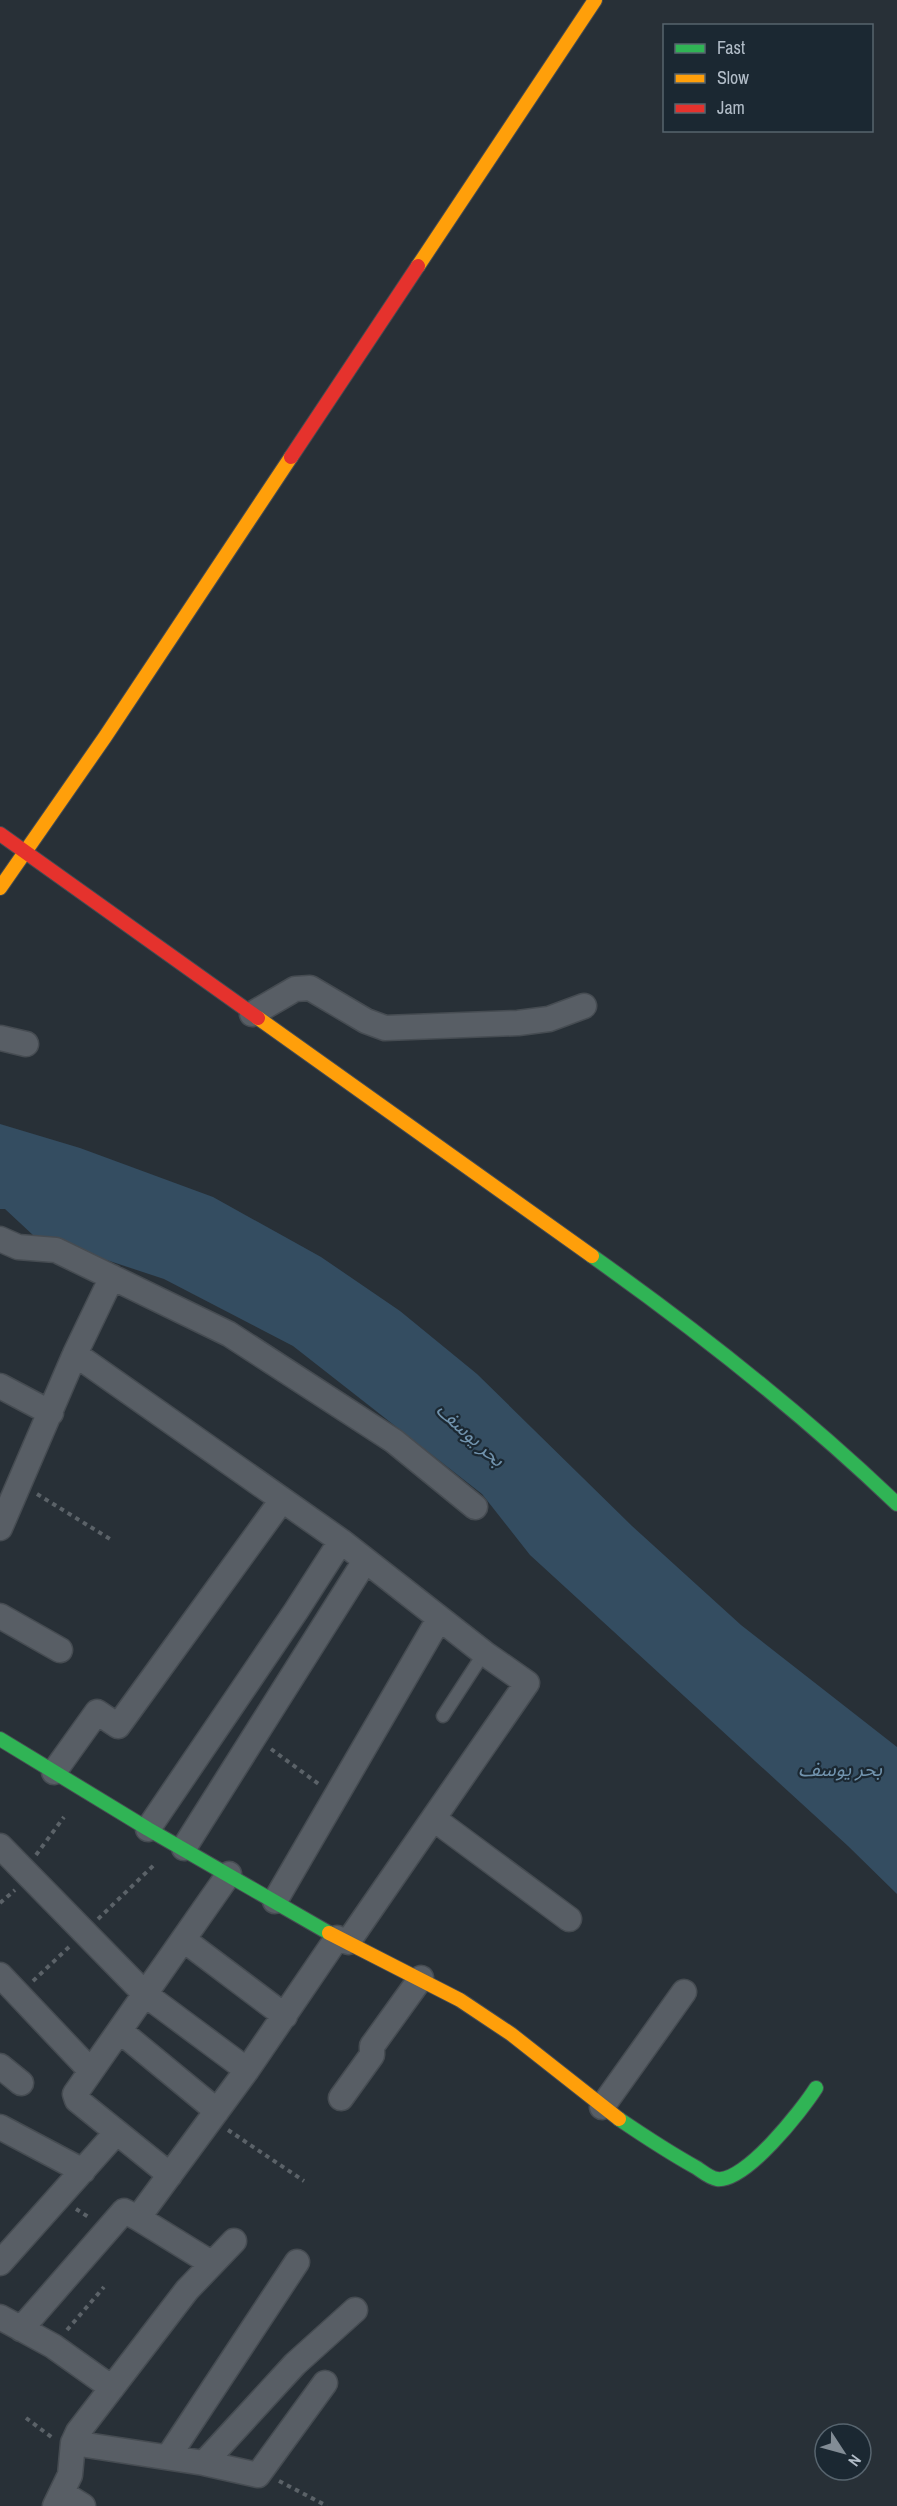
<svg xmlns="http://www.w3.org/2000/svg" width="897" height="2506" font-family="'Archivo Narrow','Noto Sans Arabic',sans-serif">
<rect width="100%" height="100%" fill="#283037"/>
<path fill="#344d61" d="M0,1124L80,1148L213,1197L321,1257L400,1311L477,1374L632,1526L741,1625L897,1747V1894L848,1846L530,1555L482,1494L293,1346L164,1279L34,1236L5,1209H0Z"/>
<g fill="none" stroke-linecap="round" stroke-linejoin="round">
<defs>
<path id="lane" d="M443,1716L484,1653"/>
<path id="street" d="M252,1014L295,989L310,988L366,1021L385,1028L518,1023L549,1019L584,1006
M0,1038L26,1044
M0,1239L18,1247L56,1250L229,1334L394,1441L475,1507
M75,1354L341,1541L484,1653L527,1683L348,1942
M0,1386L51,1413
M0,1528L75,1354L112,1277
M0,1616L60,1650
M54,1772L97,1712L118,1726L282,1500
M434,1819L569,1919
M148,1829L296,1611L341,1541
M0,1846L146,1995L247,2070
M184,1848L365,1561
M275,1901L439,1619
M184,1940L285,2016
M0,1975L91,2071
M120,2031L217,2111
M0,2066L21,2083
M341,2098L372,2055V2046L421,1978
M602,2107L684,1992
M0,2127L83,2171
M170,2175L77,2100L75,2094L229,1874
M138,2218L211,2263
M0,2263L116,2133
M0,2317L53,2346L112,2388
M21,2329L124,2211L138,2218L247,2070L337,1938
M73,2443L204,2463L258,2475L325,2383
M168,2457L297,2262
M204,2463L295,2364L355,2310
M62,2493L83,2506
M55,2506L70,2475L73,2443L78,2432L187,2290L234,2241"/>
<path id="fast" d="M592,1256C699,1332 802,1413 897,1504
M0,1739L148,1829L329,1933
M619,2119C644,2136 670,2153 697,2168C703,2172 710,2178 717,2179C745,2183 802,2110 816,2088"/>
<path id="slow" d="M418,266L595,0
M0,888L105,737L291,457
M258,1018L592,1256
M329,1933L460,2000L511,2034L619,2119"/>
<path id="jam" d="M291,457L418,266
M0,834L258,1018"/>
</defs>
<use href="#lane" stroke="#464c52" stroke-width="15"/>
<use href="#street" stroke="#464c52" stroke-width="27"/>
<use href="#fast" stroke="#464c52" stroke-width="16"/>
<use href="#slow" stroke="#464c52" stroke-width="16"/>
<use href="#jam" stroke="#464c52" stroke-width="16"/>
<path stroke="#5b6268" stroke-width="4" stroke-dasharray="4.5 4.5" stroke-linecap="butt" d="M37,1494L110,1539
M271,1749L320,1785
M36,1855L64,1817
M0,1903L15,1890
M98,1919L154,1865
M33,1981L69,1947
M228,2130L304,2181
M76,2209L90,2218
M67,2330L104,2287
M26,2418L54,2439
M279,2481L327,2506"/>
<use href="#lane" stroke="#585e65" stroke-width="12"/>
<use href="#street" stroke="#585e65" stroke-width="24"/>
<use href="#fast" stroke="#30b455" stroke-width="14"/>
<use href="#slow" stroke="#ff9f0a" stroke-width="14"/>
<use href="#jam" stroke="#e5322d" stroke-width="14"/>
</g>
<g text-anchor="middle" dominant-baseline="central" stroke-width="4.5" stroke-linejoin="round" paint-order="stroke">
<g font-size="20" font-style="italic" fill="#7193ad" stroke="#1b2832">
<text transform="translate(471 1434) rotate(42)">بحر يوسف</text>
<text x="840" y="1768">بحر يوسف</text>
</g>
</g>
<rect x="663" y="24" width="210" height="108" fill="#1b2832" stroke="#57646e" stroke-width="1.5"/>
<rect x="675" y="44" width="30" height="9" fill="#30b455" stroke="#57646e" stroke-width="1.5"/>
<text x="717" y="54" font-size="18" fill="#b2bdc8">Fast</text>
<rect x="675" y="74" width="30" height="9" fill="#ff9f0a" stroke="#57646e" stroke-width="1.5"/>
<text x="717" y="84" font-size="18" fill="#b2bdc8">Slow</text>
<rect x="675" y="104" width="30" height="9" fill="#e5322d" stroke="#57646e" stroke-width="1.5"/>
<text x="717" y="114" font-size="18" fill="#b2bdc8">Jam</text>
<g transform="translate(843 2452) rotate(126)"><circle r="28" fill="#1b2832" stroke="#57646e" stroke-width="1.5"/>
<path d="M0-4.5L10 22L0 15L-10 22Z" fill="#828c95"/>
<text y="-9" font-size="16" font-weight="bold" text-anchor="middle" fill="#b2bdc8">N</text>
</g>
</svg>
